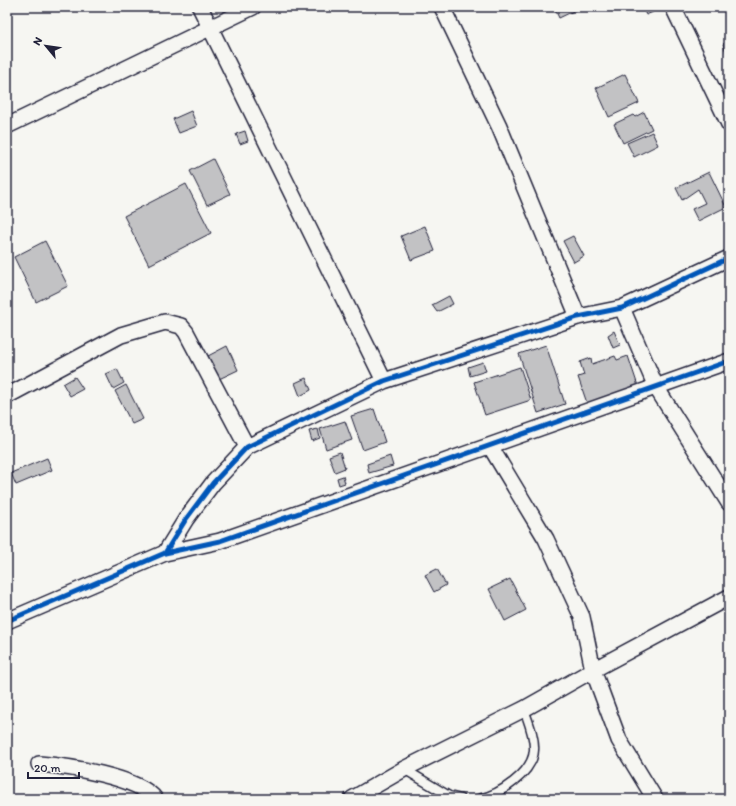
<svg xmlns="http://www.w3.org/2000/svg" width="736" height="806" font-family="Itim,sans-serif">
<rect width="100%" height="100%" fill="#f6f6f2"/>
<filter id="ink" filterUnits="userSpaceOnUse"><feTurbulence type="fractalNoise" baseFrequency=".025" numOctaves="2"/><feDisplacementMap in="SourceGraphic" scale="8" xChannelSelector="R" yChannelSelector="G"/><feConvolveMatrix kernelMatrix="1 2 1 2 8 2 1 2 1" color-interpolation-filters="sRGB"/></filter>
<g filter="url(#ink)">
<path fill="#c2c2c4" stroke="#22223b" d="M554,7H582L559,18Z
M642,7H651L653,12L646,15Z
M729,42V60L723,44Z
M625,74L639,103L609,117L596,88Z
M191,111L197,126L179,133L173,119Z
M644,112L652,129L623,143L614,124L633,115L635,117Z
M245,131L248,141L240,144L236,134Z
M652,132L658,145L634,157L627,143Z
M213,159L230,194L207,205L190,171Z
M709,172L726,207L698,221L692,209L705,203L698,189L682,200L676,188Z
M186,184L211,233L149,265L124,216Z
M425,226L435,251L411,260L401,236Z
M573,236L584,256L574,262L563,241Z
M45,241L68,286L36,302L14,257Z
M449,296L453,304L437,312L432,305Z
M614,331L620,345L613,348L608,335Z
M546,345L565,404L538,413L519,354Z
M227,346L238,370L219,379L208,356Z
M615,356L617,360L628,356L639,389L588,406L578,377L584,375L580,362L591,358L592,364Z
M483,362L486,371L470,376L468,367Z
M520,367L531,400L485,415L474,382Z
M117,369L124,383L113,389L106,374Z
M75,377L83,389L70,396L63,384Z
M306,378L311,390L300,396L295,383Z
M126,385L143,419L132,424L115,391Z
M374,409L385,442L363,450L351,416Z
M345,421L352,440L326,449L320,429Z
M318,429L320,438L312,441L309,431Z
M340,452L345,468L335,472L329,456Z
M390,456L393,466L369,473L367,464Z
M47,458L52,470L16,485L11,473Z
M343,476L345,483L339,485L337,478Z
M437,569L446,585L434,592L425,575Z
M510,579L526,610L505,621L489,589Z"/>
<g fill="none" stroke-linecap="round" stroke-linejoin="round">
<defs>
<path id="service" d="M404,769L449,796L461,799
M479,799C499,795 533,773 534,750C535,737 528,721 524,709"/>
<path id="minor" d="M200,7L384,381
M442,7L499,126L578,317
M673,7L729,124
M7,126L253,7
M622,308L656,387L729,503
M7,396L121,335L165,322L181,326L186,332L247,447
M490,446L546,539L582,617L593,670L619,740L655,799
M165,553L186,519L213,483L247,447L384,381L578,317L622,308L729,258
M7,621L165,553L220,541L729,361
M39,764C66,766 139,777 155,799
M352,799L404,769L524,709L593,670L729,597"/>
</defs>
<use href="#service" stroke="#22223b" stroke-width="11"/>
<use href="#minor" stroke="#22223b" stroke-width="18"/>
<use href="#service" stroke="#f6f6f2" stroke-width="8"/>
<use href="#minor" stroke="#f6f6f2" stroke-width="15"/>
<defs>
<path id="cycleway" d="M165,553L186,519L213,483L247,447L384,381L578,317L622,308L729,258
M7,621L165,553L220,541L729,361"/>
</defs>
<use href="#cycleway" stroke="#f6f6f2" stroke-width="8"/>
<use href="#cycleway" stroke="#0057b8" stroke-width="5"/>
</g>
</g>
<rect width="736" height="806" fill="none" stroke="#f6f6f2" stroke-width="24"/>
<rect x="12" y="12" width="712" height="782" fill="none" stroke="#22223b" stroke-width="1.5" filter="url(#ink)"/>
<g transform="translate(46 46) rotate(299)" stroke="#f6f6f2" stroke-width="3" paint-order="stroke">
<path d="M0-3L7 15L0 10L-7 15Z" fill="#22223b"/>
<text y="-6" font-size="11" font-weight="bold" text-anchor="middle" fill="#22223b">N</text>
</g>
<path d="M28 772v6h51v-6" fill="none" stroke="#22223b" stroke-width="2"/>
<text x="34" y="772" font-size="12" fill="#22223b" stroke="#f6f6f2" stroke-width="3" paint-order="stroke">20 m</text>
</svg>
